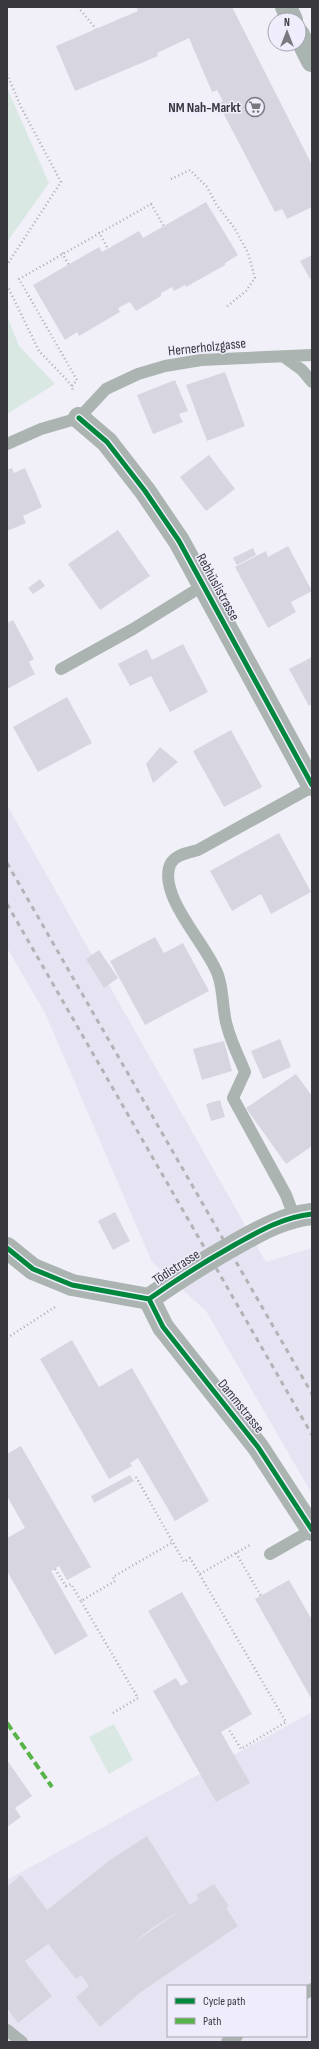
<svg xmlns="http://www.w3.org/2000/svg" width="319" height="2049" font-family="'Sofia Sans Condensed',sans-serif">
<rect width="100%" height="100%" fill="#f1f0f8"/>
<path fill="#e6e4f3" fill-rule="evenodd" d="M7,805L266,1262L312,1248V1494L206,1311L152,1262L45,1013L7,948Z
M312,1712V2042H7V1880ZM168,1986H306V2036H168Z"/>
<path fill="#d9e8e2" d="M7,88L49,183L7,242Z
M7,316L19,346L55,384L7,414Z
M114,1724L133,1760L109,1774L89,1737Z"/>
<path fill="#d7d6e0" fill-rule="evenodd" d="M136,7H232L312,165V207L287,219L282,209L275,212L218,103L223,101L217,90L212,92L189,38L157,53L158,56L75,91L56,46L138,11Z
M206,202L238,255L225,263V265L186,287L185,285L174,291L172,287L161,293V296L136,311L130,302L118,308L120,312L79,336L77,332L65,340L33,285L99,247L102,252L139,231L143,238Z
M312,255V278L310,279L300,261Z
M225,372L245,426L207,441L186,385Z
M175,380L188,411L179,414L183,422L153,434L137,395Z
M209,455L235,489L206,511L180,477Z
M12,468L14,473L25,468L42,507L23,516L26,523L7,531V470Z
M118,530L150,576L100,610L68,564Z
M288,546L312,591L291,602L296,612L268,628L235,567L266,551L268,557Z
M253,548L256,555L237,565L233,558Z
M40,579L45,586L33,594L28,588Z
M13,620L34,659L29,662L35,674L7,689V623Z
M183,644L208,692L170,712L151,676L130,686L118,664L147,649L152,660Z
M312,657V704L309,706L289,669Z
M67,697L92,743L38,772L13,727Z
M231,730L262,787L224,807L193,751Z
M160,747L178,762L153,783L146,764Z
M279,833L311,892L271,914L261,894L232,911L210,871Z
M155,937L164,953L183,943L209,991L145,1025L110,961Z
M99,950L118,978L104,988L86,959Z
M280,1039L291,1067L263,1079L251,1051Z
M224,1041L232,1071L202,1080L193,1049Z
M296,1074L312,1096V1146L286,1164L246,1108Z
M220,1100L225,1117L211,1121L206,1104Z
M115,1212L130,1241L113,1250L98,1221Z
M72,1340L99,1387L132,1368L209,1501L175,1521L138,1458L130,1463L132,1466L109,1479L40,1359Z
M21,1446L91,1567L67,1580L59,1566L51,1571L88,1636L55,1655L7,1571V1538L25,1528L7,1496V1454Z
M130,1475L134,1481L94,1503L91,1496Z
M289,1580L312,1620V1700L255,1599Z
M182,1592L252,1714L221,1732L250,1783L216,1802L153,1691L176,1678L181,1686L188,1682L148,1611Z
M7,1760L32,1796L15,1808L21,1817L7,1827Z
M147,1836L190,1905L199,1899L196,1895L214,1884L229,1906L226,1908L238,1926L141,1992L100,2027L76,1997L89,1986L81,1975L76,1979L48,1944L25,1961L52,1996L18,2023L7,2008V1887L21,1875L47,1910L110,1860ZM180,1911L133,1943L152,1928Z"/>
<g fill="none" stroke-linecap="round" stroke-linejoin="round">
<path stroke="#aaafaf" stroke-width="2.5" stroke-dasharray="1 3" stroke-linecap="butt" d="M78,7L96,29
M7,74L21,107L61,182L7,265
M171,179L190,170L207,187L216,204L235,229L248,253L255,278L246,291L225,308
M99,232L108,249
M62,253L69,265
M7,285L39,351L65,378L72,386L73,392
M72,386L77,380L19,279L151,204L164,226
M7,1338L55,1307
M136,1477L184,1562L190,1558L286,1722L241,1749L228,1728
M236,1553L261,1596
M55,1569L66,1586L71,1584L81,1601
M200,1574L250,1545
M113,1713L138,1698L81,1601L115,1581L113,1577L173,1542"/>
<path stroke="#abb4b1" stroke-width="12" d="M284,357L302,370L312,382
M7,444L41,429L79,418L106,389L138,374L165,366L201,360L312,355
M61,669L133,629L204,585
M294,1216L286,1195L233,1098L245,1072C239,1057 231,1042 227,1026C222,1010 224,992 218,975C208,946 161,900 169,868C172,855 187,853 198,850L312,787
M270,1554L312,1530
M306,1993L312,1989
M7,2030L22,2042
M227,2042L237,2036"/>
<path stroke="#abb4b1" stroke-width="22" d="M79,418L107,442L145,491L179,541L312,785
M7,1248L33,1269L72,1285L149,1299C177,1279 206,1261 236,1244C261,1230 284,1217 312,1214
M149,1299L163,1327L258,1447L312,1530"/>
<path stroke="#aab4b1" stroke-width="22" d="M286,7L292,20
M299,35L312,61"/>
<path stroke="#b0b4b6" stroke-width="3" stroke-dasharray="5 5" stroke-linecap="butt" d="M7,863L312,1394
M7,904L312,1435"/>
<path stroke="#56b347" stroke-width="4" stroke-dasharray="8 4" stroke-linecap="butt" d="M7,1723L52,1787"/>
<defs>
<path id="cycleway" d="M79,418L107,442L145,491L179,541L312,785
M7,1248L33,1269L72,1285L149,1299C177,1279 206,1261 236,1244C261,1230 284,1217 312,1214
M149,1299L163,1327L258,1447L312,1530"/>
</defs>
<use href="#cycleway" stroke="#efedfb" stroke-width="8"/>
<use href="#cycleway" stroke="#00873e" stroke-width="5"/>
</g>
<defs>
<symbol id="supermarket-ring" viewBox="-11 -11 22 22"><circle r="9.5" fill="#efedfb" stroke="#79787f" stroke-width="1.5"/><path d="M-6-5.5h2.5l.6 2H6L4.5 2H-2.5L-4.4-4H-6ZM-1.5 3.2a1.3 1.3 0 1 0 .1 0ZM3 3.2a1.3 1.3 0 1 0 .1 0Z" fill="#79787f"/></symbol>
</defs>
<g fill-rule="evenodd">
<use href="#supermarket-ring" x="244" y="96" width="22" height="22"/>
</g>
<g text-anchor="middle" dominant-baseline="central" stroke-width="3" stroke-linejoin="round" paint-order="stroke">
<g font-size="14" font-weight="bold" fill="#39383e" stroke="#efedfb" text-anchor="end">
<text x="241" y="107">NM Nah-Markt</text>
</g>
<g font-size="14" fill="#39383e" stroke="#efedfb">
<text transform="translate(207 347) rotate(-6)">Hernerholzgasse</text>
<text transform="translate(218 587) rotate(61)">Rebhüslistrasse</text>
<text transform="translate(176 1267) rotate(-33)">Tödistrasse</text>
<text transform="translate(241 1406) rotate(51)">Dammstrasse</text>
</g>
</g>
<rect width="319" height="2049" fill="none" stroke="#39383e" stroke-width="16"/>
<rect x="167" y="1985" width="140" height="52" fill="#efedfb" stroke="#a6a5af"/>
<rect x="175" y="1998" width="20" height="6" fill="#00873e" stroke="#a6a5af"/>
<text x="203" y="2005" font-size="12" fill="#39383e">Cycle path</text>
<rect x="175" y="2018" width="20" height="6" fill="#56b347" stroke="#a6a5af"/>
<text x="203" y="2025" font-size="12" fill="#39383e">Path</text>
<g transform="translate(287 32)"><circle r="19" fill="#efedfb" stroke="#a6a5af"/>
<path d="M0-3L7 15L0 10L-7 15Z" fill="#79787f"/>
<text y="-6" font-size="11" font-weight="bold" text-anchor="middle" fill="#39383e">N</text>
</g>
</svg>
